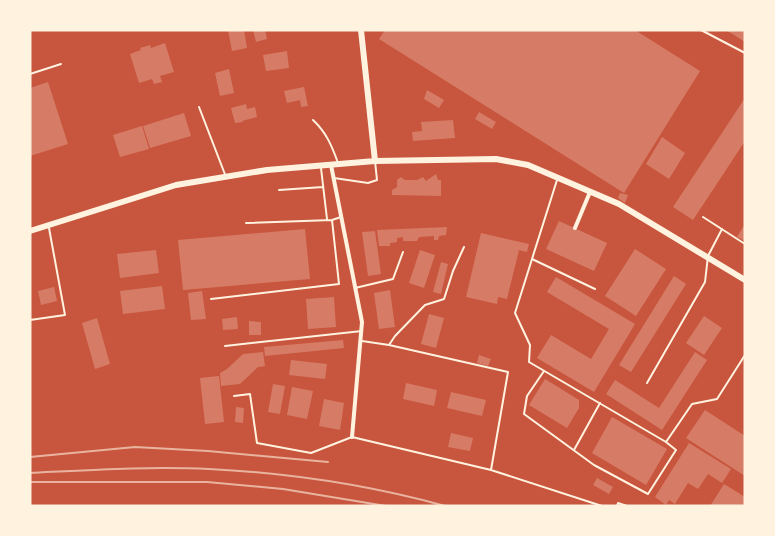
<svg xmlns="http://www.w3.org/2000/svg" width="775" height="536" font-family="Montserrat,sans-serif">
<rect width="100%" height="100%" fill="#c8553d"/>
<path fill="#d67c66" d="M228,30H244L247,48L232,51Z
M253,30H265L267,39L256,42Z
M385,30H635L700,71L624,193L379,39Z
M726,30H745V42Z
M165,43L174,72L160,76L162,82L154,84L152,79L139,83L130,54L141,50L140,48L150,45L151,48Z
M287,51L289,68L266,71L263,55Z
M229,69L234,93L220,96L215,73Z
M48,82L68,144L30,156V88Z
M304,87L308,106L301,107L300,100L287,103L284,91Z
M427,90L444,100L439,108L424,99Z
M745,98V141L693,220L673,207Z
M246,104L247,109L255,107L257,117L242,121L243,122L235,123L231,108Z
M479,112L496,122L492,129L475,119Z
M184,113L191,136L150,148L143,126Z
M453,120L455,138L413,141L412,132L422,131L421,122Z
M142,126L149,149L120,157L113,135Z
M662,137L685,153L669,179L646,164Z
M436,174L438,180H441V196L392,195V190L397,187V180L401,177L405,180H417L423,177L426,181Z
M620,193L628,195L625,203L618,198Z
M559,221L607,243L594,271L546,249Z
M745,224V241L737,237Z
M447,227L446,235L439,236L438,240H434V236L419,237L417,241H403V237L397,238V242L390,243V246H379L377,230Z
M305,229L310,279L183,290L178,240Z
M375,231L381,274L368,276L362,232Z
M481,233L529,244L527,252L519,250L507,299L498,297L497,304L466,297Z
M635,249L666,269L636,316L605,296Z
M156,250L159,273L120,278L117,254Z
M420,250L435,255L424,288L409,283Z
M441,262L448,264L441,294L433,292Z
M674,276L686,284L631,372L619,365Z
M556,277L635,324L594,392L537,358L551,335L591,359L609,329L547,292Z
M162,286L165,309L123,314L120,291Z
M54,287L57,301L41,305L38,291Z
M390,290L395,327L379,329L374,293Z
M202,291L206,319L191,320L188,293Z
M334,297L336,327L308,329L306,299Z
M429,314L444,318L436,348L421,344Z
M704,316L722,328L704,355L686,343Z
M237,317L238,329L223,330L222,319Z
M97,318L110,364L95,369L82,323Z
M249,321L261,322V335H249Z
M343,340L344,348L265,356L264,347Z
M263,352L265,366L258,367L240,384L221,386L220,373L227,369L243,354Z
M695,352L707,360L662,430L606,394L615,380L659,408Z
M479,355L491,359L488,366L477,363Z
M291,360L327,364L325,379L289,375Z
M219,376L224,422L205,424L200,378Z
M545,379L579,400V408L567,428L529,405Z
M406,383L437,390L434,406L403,399Z
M273,384L285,386L280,414L268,412Z
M292,387L313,391L307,419L287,415Z
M451,392L486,400L482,416L447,408Z
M324,399L344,403L340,430L319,426Z
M236,407L244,408L243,423L235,422Z
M705,410L745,436V476L686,438Z
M612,417L667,449L646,485L592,453Z
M451,433L473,438L470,451L448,447Z
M689,443L731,469L722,483L708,474L698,489L688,483L675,504L669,500L666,505L655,497Z
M597,478L613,487L609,494L593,485Z
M724,484L745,497V506H710Z"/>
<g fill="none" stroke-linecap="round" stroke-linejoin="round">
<path stroke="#fff3e0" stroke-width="2" d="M701,30L745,53
M30,74L61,64
M199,107L226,177
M313,120C326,132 332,146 338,163
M321,168L327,219
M334,178L368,183L377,180L375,161
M557,180L532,259L595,289
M279,190L323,187
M703,217L745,244
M246,223L332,220L341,217
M532,259L515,313L530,345L529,362L666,442L692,404L717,399L745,355
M355,288L393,279L403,252
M211,299L339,284L332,220
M30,320L65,315L49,228
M362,341L389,345L395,336L425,305L444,299L453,271L464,247
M225,346L362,331
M544,371L527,396L524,414L594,465L648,494L676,450L666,442
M647,383L705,282L708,256L722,229
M234,396L250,394L257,443L311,453L352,437L491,470L508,372L389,345
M574,450L600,403
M491,470L602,506
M617,506L618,503L627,506"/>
<path stroke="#fff3e0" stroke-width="4" d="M331,165L362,322L352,437
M575,228L590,192"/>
<path stroke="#fff3e0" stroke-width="6" d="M361,30L375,161
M30,231L176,185L267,170L375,161L496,159L528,165L619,204L745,280"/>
<path stroke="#e9b49f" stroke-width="2" d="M30,457L135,447L208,451L328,462
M30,473C90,470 150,466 209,469C288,473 369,485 445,506
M30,482H207L283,489L386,506"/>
</g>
<rect width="775" height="536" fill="none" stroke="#fff3e0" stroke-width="63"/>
</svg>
